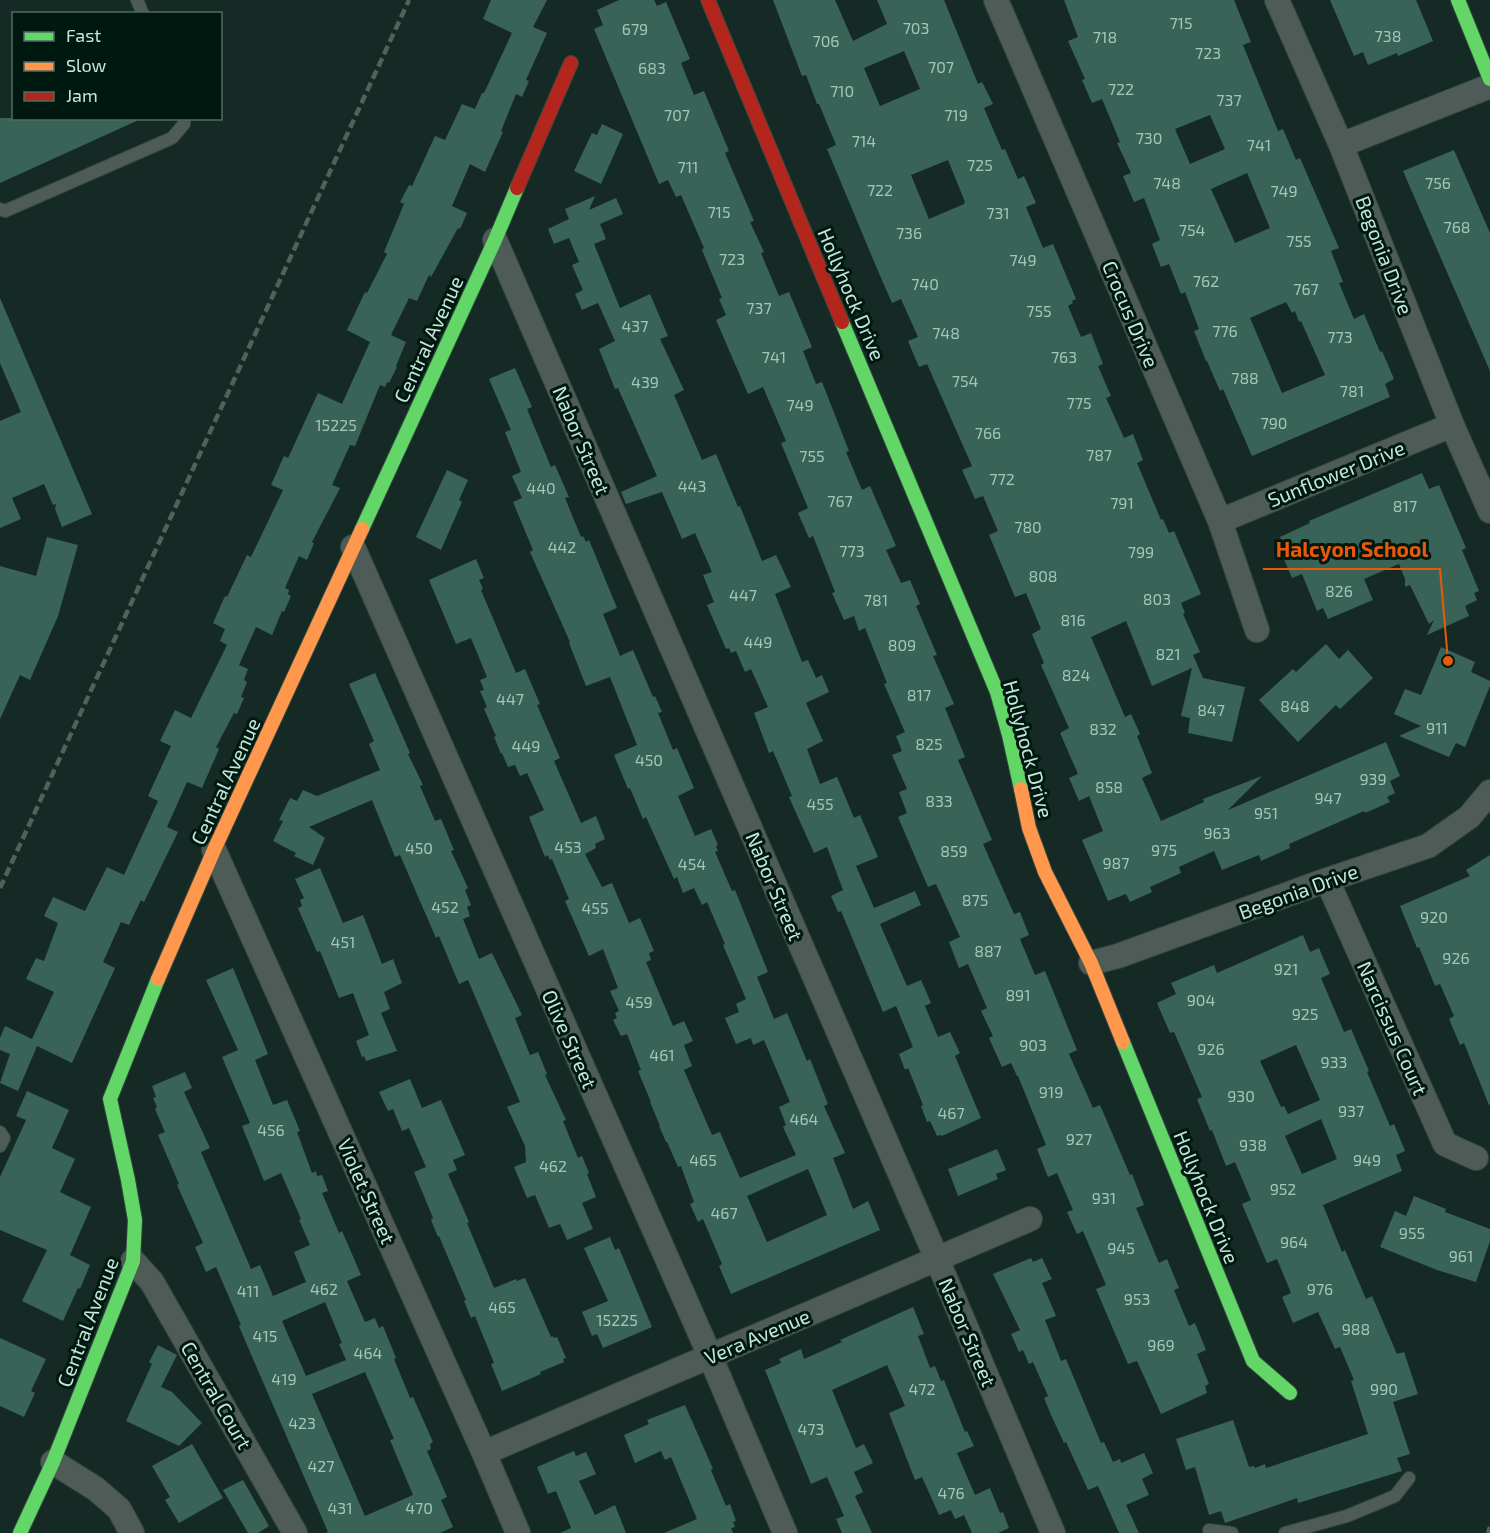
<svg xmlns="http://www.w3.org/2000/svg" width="1490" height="1533" font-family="'Exo 2',sans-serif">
<rect width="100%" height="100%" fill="#152a24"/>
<path fill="#3a6358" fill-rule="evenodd" d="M491,0H547L533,27L547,33L526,80L529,81L522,97L516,94L501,131L503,132L485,172L470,164L452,206L467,213L460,229L458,228L431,277L429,275L417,301L409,298L391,335L406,342L396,366L397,367L389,383L387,382L385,387L380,385L355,446L350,445L332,485L340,488L312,542L314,543L307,560L299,556L285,588L289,590L288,594L291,596L284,612L282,611L272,635L256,627L239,665L248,669L244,680L247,682L241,697L244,698L237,714L234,713L216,747L219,749L202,788L187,782L167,827L178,832L144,902L141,900L129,925L121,922L103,962L115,968L72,1063L37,1046L18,1091L0,1083L10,1054L0,1050V1038L5,1026L32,1039L54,992L26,979L36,958L44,961L58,923L44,916L53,897L85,911L107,867L124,875L158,801L148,796L171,746L160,741L175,710L191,718L227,645L220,641L225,629L213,623L225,596L227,597L247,555L251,557L283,490L271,485L284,456L288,458L318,393L342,404L370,342L347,330L365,292L367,293L387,254L384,252L404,204L400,202L409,185L412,186L435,136L445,140L462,104L475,109L482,93H484L512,33L483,19Z
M619,0H654L657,6L666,2L690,59L681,63L694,95L704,91L729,151L725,153L754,221L750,222L764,252L761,253L779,296L789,292L812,347L803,351L816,384L822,382L849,451L846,452L862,490L870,486L896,546L886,550L901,583L910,580L920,604L916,606L937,655L933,656L954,704L945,708L965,757L958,760L992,840L983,844L1014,914L1020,912L1029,935L1020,939L1035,975L1045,971L1077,1050L1069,1054L1093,1108L1100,1105L1130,1175L1132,1174L1144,1205L1136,1208L1159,1263L1167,1259L1179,1288L1174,1290L1189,1326L1195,1323L1206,1350L1197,1354L1209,1384L1205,1386L1207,1393L1161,1414L1137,1361L1128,1364L1096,1289L1106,1285L1083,1231L1077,1234L1067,1212L1073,1210L1057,1173L1048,1177L1037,1149L1046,1145L1018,1076H1017L1011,1063L1002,1067L989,1038L993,1036L981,1011L987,1008L968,964L959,968L949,942L960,937L936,884L928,887L898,817L907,813L899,792L907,789L892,755L902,751L896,736L905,732L884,684L887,683L865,628L859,631L854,616L844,620L832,593L835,592L813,536L809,538L798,513L808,508L781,443L786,441L763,387L748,394L716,320L726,315L719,299L722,298L702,250L704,248L681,195L676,197L668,180L659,184L594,29L603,25L597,10Z
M773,0H835L853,41L887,24L877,0H944L978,84L982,82L993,104L984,108L1002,150L1005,149L1018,179L1024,176L1036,203L1026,207L1043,248L1053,244L1076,299L1072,301L1073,303L1068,306L1081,337L1091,333L1103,364L1098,366L1111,396L1106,398L1124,438L1133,434L1143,460L1137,463L1161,520L1163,519L1169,533L1174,531L1201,594L1181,603L1185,613L1183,614L1200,652L1193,655L1203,678L1245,687L1232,742L1188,733L1190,718L1181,716L1192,668L1152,686L1126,621L1091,637L1125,717L1131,714L1140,734L1137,736L1152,773L1142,778L1161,821L1204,802L1203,799L1262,776L1228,810L1386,742L1400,776L1390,781L1395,793L1387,797L1390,802L1365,813L1364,811L1289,844L1290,848L1261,861L1259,855L1222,870L1214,851L1179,867L1181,873L1150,887L1152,892L1130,902L1126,894L1108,901L1082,840L1103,831L1089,796L1079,801L1069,778L1078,774L1060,733L1069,728L1041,665L1044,663L1032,634L1041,629L1026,593L1015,597L989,535L998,531L983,496L975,499L962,470L972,466L927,364L919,367L908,341L918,337L901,299L892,303L878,271L827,149L836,145L819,104H817L806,75L802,76ZM904,51L920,89L880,106L864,68ZM948,160L965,202L964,203V204L929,219L911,175Z
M1064,0H1234L1251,42L1243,45L1278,131L1283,129L1296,160L1300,158L1339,248L1331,251L1343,282L1339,283L1354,319L1364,314L1380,352L1382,351L1394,379L1385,384L1390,397L1252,456L1223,389L1220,391L1207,361H1206L1194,331L1199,329L1185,292L1181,294L1169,264L1161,267L1152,244L1160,240L1144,198L1134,202L1123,176L1131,173L1117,143L1120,142L1102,99L1092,103L1082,80L1085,79L1068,41L1078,37ZM1210,115L1225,149L1190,164L1175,129ZM1247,173L1270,228L1235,243L1211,189ZM1286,302L1292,313L1295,311L1299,322L1301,321L1325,375L1282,393L1250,318Z
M1330,0H1416L1433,41L1398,56L1397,53L1368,65L1363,52L1354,56Z
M0,118H143L0,183Z
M602,124L623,134L601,184L574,171L592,133L597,135Z
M1454,150L1490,233V371L1403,171Z
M595,196L589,210L616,198L623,214L600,224L606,239L594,244L620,308L650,294L668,336L660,339L684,390L674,395L702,460L716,454L738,507L740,506L762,561L776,555L791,587L775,594L802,662L808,660L816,678L822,675L829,692L806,703L823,741L807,749L820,784L837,777L854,818L860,815L878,857L856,866L874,908L915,891L921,905L880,924L907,986L921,980L931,1003L925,1006L938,1037L950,1032L960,1053L955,1056L981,1118L942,1136L941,1135L937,1136L930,1121L927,1122L921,1106L923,1105L908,1068L905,1070L899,1054L913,1047L896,1006L883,1012L841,911L838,912L831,896L843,890L827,847L814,853L789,797L792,796L773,751L769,753L754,713L768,707L751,669L745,672L736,651L731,653L729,648L726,649L707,605L714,602L703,575L712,572L695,533L682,539L662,492L626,504L621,492L657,476L618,388L615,389L599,349L615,341L598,303L582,310L575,294L583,290L572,265L579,262L569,238L554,244L548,229L569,219L565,209Z
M0,298L92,514L62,527L55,509L56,504L53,505L44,484L12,498L21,519L0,528V421L21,412L0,363Z
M515,368L532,407L527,409L551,467L555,465L569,497L565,498L581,537L583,536L586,542L589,540L617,608L603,614L620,656L633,650L653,697L655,696L662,712L658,713L673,750L677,748L694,788L678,796L695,836L711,829L718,845L716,846L718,851L715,852L732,891L735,890L768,972L757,977L774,1019L787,1013L807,1061L810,1059L828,1104L824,1106L845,1153L833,1158L853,1209L868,1201L880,1230L731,1294L719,1266L722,1264L703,1219L698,1222L690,1204L694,1202L681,1166L678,1167L667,1142H666L659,1126H660L650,1102H651L638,1071L641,1070L627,1034L621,1036L613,1020L617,1018L615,1013L619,1011L610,991L618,988L603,949L589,956L565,901L569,899L552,859L550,860L548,855L545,857L529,817L544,810L527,773L520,776L515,765L508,767L502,753L501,754L494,737L496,736L484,709L487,707L480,691L484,690L480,680L487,677L471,638L456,644L429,580L476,559L484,578L479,580L483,589L481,590L516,673L525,669L540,704L537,705L560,758L554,761L581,823L596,816L605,839L595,844L596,848L585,854L602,887L612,883L629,923L640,918L654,951L649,953L651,960L646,962L673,1026L684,1021L693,1041L684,1045L692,1066L684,1070L712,1135L720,1132L740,1178L796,1155L783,1127L786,1125L779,1107L790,1102L764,1040L753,1045L751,1038L736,1044L725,1018L739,1012L736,1004L746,999L723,945L725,944L707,902L702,905L694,888L683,893L677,877L674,879L646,817L643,819L630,788L628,789L614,755L637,745L610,677L586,686L569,643L570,642L530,552L533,550L513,502L522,498L512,476L521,472L505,432L511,430L489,379ZM808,1169L827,1215L767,1242L747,1196Z
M447,470L468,480L459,500L462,502L441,550L416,537Z
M1422,473L1429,489L1439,485L1466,548L1462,550L1479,591L1474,593L1477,600L1465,606L1469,616L1427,635L1434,620L1429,624L1410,585L1405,587V579L1399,564L1364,579L1373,600L1328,619L1323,608L1317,611L1302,574L1292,578L1281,552L1285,550L1280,537L1310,523L1309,521Z
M47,537L78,545L58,616L30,680L20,675L0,719V566L36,576Z
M1326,644L1339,659L1348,650L1373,678L1340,709L1336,705L1298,742L1259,700L1293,669L1296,672Z
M1441,647L1475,662L1471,672L1490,681V686L1465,747L1456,743L1449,757L1399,736L1421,726L1394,714L1405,689L1421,695Z
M375,673L410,753L408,754L423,785L420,786L435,821L441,819L454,850L451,851L468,888L465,890L471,905L467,907L470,916L463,919L479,959L492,953L522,1015L515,1018L530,1055L538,1052L547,1074L545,1075L566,1120L563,1121L578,1158L582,1156L589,1173L587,1174L596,1197L582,1203L593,1229L567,1240L560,1224L549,1228L535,1195L527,1198L514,1167L526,1162L525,1146L507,1107L520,1102L468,980L459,984L439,936L436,938L400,855L395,857L372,800L309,827L325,838L313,865L294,856L296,853L273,841L283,821L279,820L290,798L297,801L303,790L317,796L380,770L369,744L374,741L349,684Z
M1490,855V1105H1489L1464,1043L1460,1045L1449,1019L1454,1016L1440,984L1435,986L1419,947L1417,948L1400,906L1470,876L1466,870Z
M320,868L343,923L363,915L382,964L393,959L402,983L384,992L390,1009L381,1013L397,1051L366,1061L364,1056L362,1057L356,1041L369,1035L353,993L339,998L320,951L317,952L298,908L302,906L300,900L304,898L295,879Z
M1303,935L1310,952L1319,948L1330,974L1321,978L1344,1032L1351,1029L1369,1071L1367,1072L1390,1126L1394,1124L1405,1151L1396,1155L1402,1171L1323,1205L1342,1252L1345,1250L1366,1299L1372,1296L1397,1354L1404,1352L1418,1394L1393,1402L1410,1454L1397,1458L1402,1471L1298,1503L1297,1498L1225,1523L1221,1511L1209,1515L1195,1467L1186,1470L1176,1439L1233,1420L1249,1467L1254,1466L1255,1468L1265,1464L1266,1468L1368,1434L1351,1381L1354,1380L1340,1347L1335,1349L1318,1312L1293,1323L1282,1297L1291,1293L1277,1259L1267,1263L1242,1204L1251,1200L1235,1162L1226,1166L1212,1130L1210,1131L1197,1099L1202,1097L1174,1032L1170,1033L1157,1003L1176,994L1171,983L1214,965L1217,973ZM1296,1045L1320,1100L1288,1114L1284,1106L1281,1107L1260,1061ZM1321,1119L1337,1159L1302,1174L1285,1136Z
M233,968L268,1054L255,1060L273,1105L287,1100L300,1131L297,1132L312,1173L316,1171L317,1176L322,1175L328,1191L322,1193L339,1233L342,1231L361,1275L347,1281L365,1322L375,1318L379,1328L383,1326L396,1358L394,1359L410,1398L413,1397L433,1442L430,1444L431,1449L427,1451L447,1497L441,1500L453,1527L440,1533H325L328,1532L247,1345L239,1326L241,1325L216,1267L206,1272L195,1247L203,1243L177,1185L179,1184L158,1135L165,1132L155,1109L157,1107L153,1098L156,1097L152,1086L185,1072L192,1088L184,1092L210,1148L201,1152L251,1269L260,1265L273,1296L306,1282L294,1252L310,1245L299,1220L301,1219L281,1173L264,1181L242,1126L250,1123L222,1057L238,1050L206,980ZM325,1302L342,1343L339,1344L346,1360L306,1376L282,1321ZM365,1372L394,1439L390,1440L413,1495L365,1516L312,1394Z
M410,1079L422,1108L441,1100L465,1155L453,1160L457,1170L448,1174L469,1222L467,1223L494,1288L516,1279L517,1281L525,1278L551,1337L553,1336L554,1338L557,1337L566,1358L563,1359L564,1362L540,1372L541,1374L502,1391L491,1364L494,1363L475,1316L471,1318L464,1301L466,1300L439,1236L438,1237L431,1220L433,1218L414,1172L426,1167L409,1128L402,1131L393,1109L388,1111L379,1092Z
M27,1091L69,1110L52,1148L75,1159L60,1192L91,1207L70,1255L90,1265L80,1289L78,1288L63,1321L22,1301L47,1250L0,1230V1177L26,1120L16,1116Z
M997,1149L1006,1170L996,1174L998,1179L958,1196L948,1169Z
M1414,1196L1446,1209L1445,1212L1490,1229V1241L1476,1282L1437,1270L1380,1247L1395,1211L1406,1216Z
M610,1237L615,1250L619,1248L652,1327L603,1348L597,1334L592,1336L582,1312L608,1301L584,1248Z
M1031,1258L1033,1262L1042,1258L1052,1279L1042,1283L1056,1316L1045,1320L1061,1361L1066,1359L1101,1443L1104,1442L1113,1462L1120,1459L1121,1463L1144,1453L1153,1473L1142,1479L1149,1495L1126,1505L1139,1533H1119L1098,1486L1088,1490L1066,1442L1064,1443L1051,1415L1044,1398L1048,1396L1033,1362L1029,1364L1023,1350L1019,1352L1011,1334L1020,1330L993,1274Z
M913,1307L924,1334L918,1336L930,1368L935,1366L941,1381L944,1380L965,1432L967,1431L974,1446L957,1453L975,1495L990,1488L1000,1513L1003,1512L1009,1528L998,1533H972L964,1515L955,1519L951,1510L939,1515L922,1477L915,1480L889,1413L905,1406L887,1365L832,1390L856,1448L864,1444L873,1463L854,1472L863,1492L855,1496L872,1533H842L836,1519L844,1516L827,1477L811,1484L765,1370L781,1363L779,1359L801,1349L804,1359L842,1342L840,1340Z
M0,1338L46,1359L31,1391L35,1393L24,1417L0,1406Z
M158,1345L177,1355L161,1387L172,1392L202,1423L179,1446L126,1421L152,1364L149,1362Z
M685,1405L713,1469L711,1470L726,1506L730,1504L736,1521L733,1522L735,1527L731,1528L733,1533H664L697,1519L671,1457L665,1460L661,1451L635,1463L624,1435L649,1424L647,1420Z
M192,1444L223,1498L179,1523L165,1500L170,1497L152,1466Z
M574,1451L576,1456L586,1452L596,1474L579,1481L595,1515L615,1505L626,1533H560L571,1528L556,1491L548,1494L537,1467Z
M243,1480L269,1526L258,1533H248L223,1490Z"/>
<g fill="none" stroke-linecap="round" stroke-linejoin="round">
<defs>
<path id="lane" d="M137,0L143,14
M0,209L5,211L172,138L184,124V118
M0,1132L4,1138L0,1146
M1209,1530L1232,1533
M1285,1533L1347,1516L1395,1496L1409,1478"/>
<path id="street" d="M996,0L1220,521L1257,630
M1277,0L1341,145L1452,425L1490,511
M1341,145L1490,86
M495,240L937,1259L1053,1533
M1220,521L1452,425
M353,547L710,1356L785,1533
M214,850L484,1453L518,1533
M1327,880L1445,1144L1476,1158
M1091,963L1118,956L1327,880L1428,846L1469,817L1490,792
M133,1261L152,1282L295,1533
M484,1453L1030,1219
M53,1462L96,1489L119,1509L132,1533"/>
<path id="fast" d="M1458,0L1490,79
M842,322L997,692L1009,735L1021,789
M362,529L495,240L517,188
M1123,1042L1253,1361L1290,1393
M20,1533L53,1462L133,1261L135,1220L128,1180L110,1099L158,979"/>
<path id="slow" d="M1021,789L1029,828L1045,872L1091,963L1123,1042
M158,979L214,850L362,529"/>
<path id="jam" d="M708,0L842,322
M517,188L571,63"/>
</defs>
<use href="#lane" stroke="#334740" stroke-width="14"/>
<use href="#street" stroke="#334740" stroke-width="26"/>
<use href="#fast" stroke="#334740" stroke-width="16"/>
<use href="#slow" stroke="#334740" stroke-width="16"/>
<use href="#jam" stroke="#334740" stroke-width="16"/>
<use href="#lane" stroke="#4f5b56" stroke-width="12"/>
<use href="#street" stroke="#4f5b56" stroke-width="24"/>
<use href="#fast" stroke="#63d668" stroke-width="14"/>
<use href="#slow" stroke="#ff974d" stroke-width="14"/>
<use href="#jam" stroke="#b3261e" stroke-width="14"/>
<path stroke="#54605c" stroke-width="4.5" stroke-dasharray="9 4.5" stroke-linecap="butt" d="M0,888L409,0
M1488,1533L1490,1527"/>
</g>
<g text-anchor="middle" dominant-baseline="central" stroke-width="6" stroke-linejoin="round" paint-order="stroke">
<g font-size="16" fill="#a2c6ba">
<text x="1181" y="22">715</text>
<text x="916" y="27">703</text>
<text x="635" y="28">679</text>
<text x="1388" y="35">738</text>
<text x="1105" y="36">718</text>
<text x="826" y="40">706</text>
<text x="1208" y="52">723</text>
<text x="941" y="66">707</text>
<text x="652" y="67">683</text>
<text x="1121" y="88">722</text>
<text x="842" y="90">710</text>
<text x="1229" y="99">737</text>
<text x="677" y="114">707</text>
<text x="956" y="114">719</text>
<text x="1149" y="137">730</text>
<text x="864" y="140">714</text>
<text x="1259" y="144">741</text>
<text x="980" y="164">725</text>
<text x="688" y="166">711</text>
<text x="1167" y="182">748</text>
<text x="1438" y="182">756</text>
<text x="880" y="189">722</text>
<text x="1284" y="190">749</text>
<text x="719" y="211">715</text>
<text x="998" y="212">731</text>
<text x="1457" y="226">768</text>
<text x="1192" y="229">754</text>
<text x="909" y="232">736</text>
<text x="1299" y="240">755</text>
<text x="732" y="258">723</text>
<text x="1023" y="259">749</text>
<text x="1206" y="280">762</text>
<text x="925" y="283">740</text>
<text x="1306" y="288">767</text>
<text x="759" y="307">737</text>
<text x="1039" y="310">755</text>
<text x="635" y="325">437</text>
<text x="1225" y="330">776</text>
<text x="946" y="332">748</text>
<text x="1340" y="336">773</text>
<text x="774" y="356">741</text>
<text x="1064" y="356">763</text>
<text x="1245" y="377">788</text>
<text x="965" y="380">754</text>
<text x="645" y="381">439</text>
<text x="1352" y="390">781</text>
<text x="1079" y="402">775</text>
<text x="800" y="404">749</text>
<text x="1274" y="422">790</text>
<text x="336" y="424">15225</text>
<text x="988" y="432">766</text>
<text x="1099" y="454">787</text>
<text x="812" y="455">755</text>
<text x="1002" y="478">772</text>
<text x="692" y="485">443</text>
<text x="541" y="487">440</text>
<text x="840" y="500">767</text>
<text x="1122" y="502">791</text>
<text x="1405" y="505">817</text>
<text x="1028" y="526">780</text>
<text x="562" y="546">442</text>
<text x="852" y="550">773</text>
<text x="1141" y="551">799</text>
<text x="1043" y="575">808</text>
<text x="1339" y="590">826</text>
<text x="743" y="594">447</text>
<text x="1157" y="598">803</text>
<text x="876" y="599">781</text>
<text x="1073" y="619">816</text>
<text x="758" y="641">449</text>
<text x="902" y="644">809</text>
<text x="1168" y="653">821</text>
<text x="1076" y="674">824</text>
<text x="919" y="694">817</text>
<text x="510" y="698">447</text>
<text x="1295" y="705">848</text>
<text x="1211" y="709">847</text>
<text x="1437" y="727">911</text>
<text x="1103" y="728">832</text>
<text x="929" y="743">825</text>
<text x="526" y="745">449</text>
<text x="649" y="759">450</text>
<text x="1373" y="778">939</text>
<text x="1109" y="786">858</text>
<text x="1328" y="797">947</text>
<text x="939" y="800">833</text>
<text x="820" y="803">455</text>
<text x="1266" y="812">951</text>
<text x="1217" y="832">963</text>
<text x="568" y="846">453</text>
<text x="419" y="847">450</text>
<text x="1164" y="849">975</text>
<text x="954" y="850">859</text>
<text x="1116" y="862">987</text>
<text x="692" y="863">454</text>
<text x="975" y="899">875</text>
<text x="445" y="906">452</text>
<text x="595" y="907">455</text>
<text x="1434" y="916">920</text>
<text x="343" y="941">451</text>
<text x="988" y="950">887</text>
<text x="1456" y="957">926</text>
<text x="1286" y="968">921</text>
<text x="1018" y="994">891</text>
<text x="1201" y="999">904</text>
<text x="639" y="1001">459</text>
<text x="1305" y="1013">925</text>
<text x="1033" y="1044">903</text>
<text x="1211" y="1048">926</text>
<text x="662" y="1054">461</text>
<text x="1334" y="1061">933</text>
<text x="1051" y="1091">919</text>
<text x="1241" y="1095">930</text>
<text x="1351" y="1110">937</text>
<text x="951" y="1112">467</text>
<text x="804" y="1118">464</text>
<text x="271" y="1129">456</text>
<text x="1079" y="1138">927</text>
<text x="1253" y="1144">938</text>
<text x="703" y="1159">465</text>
<text x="1367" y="1159">949</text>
<text x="553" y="1165">462</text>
<text x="1283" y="1188">952</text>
<text x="1104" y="1197">931</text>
<text x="724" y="1212">467</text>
<text x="1412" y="1232">955</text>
<text x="1294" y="1241">964</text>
<text x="1121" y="1247">945</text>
<text x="1461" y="1255">961</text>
<text x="324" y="1288">462</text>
<text x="1320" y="1288">976</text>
<text x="248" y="1290">411</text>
<text x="1137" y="1298">953</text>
<text x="502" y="1306">465</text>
<text x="617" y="1319">15225</text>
<text x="1356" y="1328">988</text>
<text x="265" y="1335">415</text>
<text x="1161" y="1344">969</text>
<text x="368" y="1352">464</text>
<text x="284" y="1378">419</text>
<text x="922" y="1388">472</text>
<text x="1384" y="1388">990</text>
<text x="302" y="1422">423</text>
<text x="811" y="1428">473</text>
<text x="321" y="1465">427</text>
<text x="951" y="1492">476</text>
<text x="340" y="1507">431</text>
<text x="419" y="1507">470</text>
</g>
<g font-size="20" fill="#c5e7da" stroke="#001910">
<text transform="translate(1385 255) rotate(69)">Begonia Drive</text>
<text transform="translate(852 294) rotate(67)">Hollyhock Drive</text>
<text transform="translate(1131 314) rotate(67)">Crocus Drive</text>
<text transform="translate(428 339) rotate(-65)">Central Avenue</text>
<text transform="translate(582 440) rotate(67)">Nabor Street</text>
<text transform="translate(1336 473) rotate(-22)">Sunflower Drive</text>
<text transform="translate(1029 749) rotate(75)">Hollyhock Drive</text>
<text transform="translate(225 781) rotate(-65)">Central Avenue</text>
<text transform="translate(775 886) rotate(67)">Nabor Street</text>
<text transform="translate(1298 891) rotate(-20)">Begonia Drive</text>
<text transform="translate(1393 1028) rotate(66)">Narcissus Court</text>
<text transform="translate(570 1039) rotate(66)">Olive Street</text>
<text transform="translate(367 1191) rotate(66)">Violet Street</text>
<text transform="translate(1207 1197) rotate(68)">Hollyhock Drive</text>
<text transform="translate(87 1322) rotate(-69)">Central Avenue</text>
<text transform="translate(968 1332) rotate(67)">Nabor Street</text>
<text transform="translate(757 1336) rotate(-23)">Vera Avenue</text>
<text transform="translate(217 1395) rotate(60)">Central Court</text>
</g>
</g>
<path fill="none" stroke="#e8590c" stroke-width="2" d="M1448 661L1440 569H1263"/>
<circle fill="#e8590c" stroke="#001910" stroke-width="2" cx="1448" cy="661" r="6"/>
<g font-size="21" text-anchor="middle" font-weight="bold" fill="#e8590c" stroke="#001910" stroke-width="6" stroke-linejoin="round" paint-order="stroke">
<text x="1352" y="557">Halcyon School</text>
</g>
<rect x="12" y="12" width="210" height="108" fill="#001910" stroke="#4f6b61" stroke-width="1.5"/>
<rect x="24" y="32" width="30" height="9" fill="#63d668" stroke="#4f6b61" stroke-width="1.5"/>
<text x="66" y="42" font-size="18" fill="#c5e7da">Fast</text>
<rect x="24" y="62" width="30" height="9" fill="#ff974d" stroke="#4f6b61" stroke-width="1.5"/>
<text x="66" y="72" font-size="18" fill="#c5e7da">Slow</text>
<rect x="24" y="92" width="30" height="9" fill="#b3261e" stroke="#4f6b61" stroke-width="1.5"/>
<text x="66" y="102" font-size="18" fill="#c5e7da">Jam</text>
</svg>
